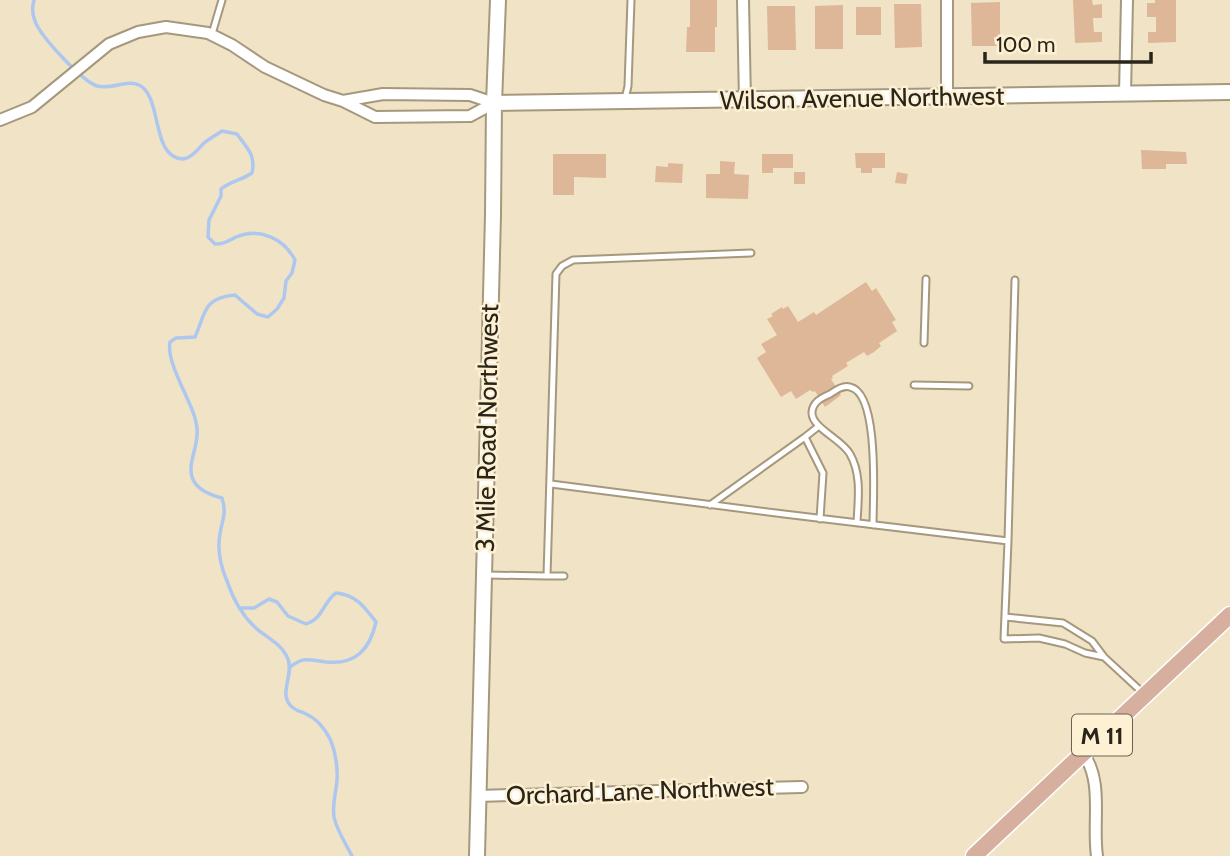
<svg xmlns="http://www.w3.org/2000/svg" width="1230" height="856" font-family="Cabin,sans-serif">
<rect width="100%" height="100%" fill="#f1e3c6"/>
<g fill="none" stroke-linecap="round" stroke-linejoin="round">
<path stroke="#aec7ef" stroke-width="3.5" d="M34,0C32,7 32,14 35,21C40,36 82,81 97,86C112,90 127,79 139,85C160,95 153,144 173,156C187,165 196,151 204,143C209,139 216,135 222,131L237,134C247,148 256,155 252,173C242,180 231,181 221,189V196L209,220L208,237L215,244C224,244 228,241 236,237C260,227 284,239 295,260L292,273L286,281L284,298L277,309L268,317L257,314L235,295C203,298 206,312 195,337L176,338L170,342C166,362 189,397 195,418C196,423 198,429 197,434C197,449 188,463 192,477C196,490 210,495 222,498C227,515 222,519 220,534C217,550 221,567 227,581C233,599 244,618 258,630C270,639 282,645 288,659C294,675 279,692 290,705C294,710 299,711 304,713C316,718 324,727 330,739C335,750 338,768 337,780C336,793 332,805 334,817C337,831 346,844 352,856
M240,608H254L269,599L277,602L288,616L306,624C323,619 323,602 336,593C356,595 364,606 376,622C370,649 356,665 326,662C310,660 304,656 290,667"/>
</g>
<path fill="#ddb797" d="M690,0H717V27H715V52H686L687,27H690Z
M1073,0H1092L1093,5L1102,4V18H1093L1094,32H1102V42L1075,43Z
M1155,0H1176V42L1148,43V32H1156V17H1147V3H1155Z
M1000,2V46H972L971,3Z
M894,4H921L922,47L895,48Z
M843,5V49H815V6Z
M767,6H795L796,50H768Z
M856,7H881V35H856Z
M1141,150L1186,152L1187,164H1166V169H1142Z
M855,153H885V168H872V173H861V168H856Z
M553,154H606V178L574,177V195H553Z
M762,154H793V168H773V173H762Z
M720,161L735,162L734,174L749,175L748,199L706,198V174H720Z
M668,163L683,164L682,183L655,182L656,166L668,167Z
M794,172H805V184H794Z
M897,172L908,174L906,184L895,183Z
M866,282L872,291L876,288L896,320L892,322L897,331L879,343L881,346L874,352L867,356L864,352L846,363L848,366L832,376L833,378L831,379L841,395L825,407L815,391L813,392L810,390L796,399L791,391L781,397L757,358L766,352L761,344L777,335L767,319L773,316L771,314L782,307L783,309L788,306L798,322L814,312L816,315Z"/>
<g fill="none" stroke-linecap="round" stroke-linejoin="round">
<defs>
<path id="lane" d="M212,34L222,0
M625,99L628,86L631,0
M924,343L926,279
M914,385L969,386
M805,437L819,426
M551,484L784,514L1008,541L1004,639L1039,638L1065,644L1085,653L1104,657
M710,505L805,437L823,473L820,519
M857,523C858,500 862,475 850,454C842,439 811,428 812,412C813,401 822,398 830,394C836,390 843,385 850,387C880,393 873,501 873,525
M1008,541L1015,280
M487,575L547,576L556,274L562,266L573,260L751,253
M547,576H564
M1005,617L1063,623L1092,641L1104,657L1143,693"/>
<path id="street" d="M743,0L745,101
M947,0V97
M1125,94L1127,0
M343,101L383,94L470,95L494,103
M0,120L32,107L109,44L138,32L166,27L208,33L232,45L265,67L324,95L343,101L375,117L470,116L494,103
M1083,753C1104,782 1092,822 1097,856
M478,796L802,787"/>
<path id="secondary" d="M494,103L1230,92
M477,856L493,215L494,103L498,0"/>
<path id="primary" d="M974,856L1230,615"/>
</defs>
<use href="#lane" stroke="#a5987d" stroke-width="9"/>
<use href="#street" stroke="#a5987d" stroke-width="14"/>
<use href="#secondary" stroke="#a5987d" stroke-width="18"/>
<use href="#primary" stroke="#fff" stroke-width="19"/>
<use href="#lane" stroke="#fff" stroke-width="5"/>
<use href="#street" stroke="#fff" stroke-width="10"/>
<use href="#secondary" stroke="#fff" stroke-width="14"/>
<use href="#primary" stroke="#d6af9e" stroke-width="16"/>
</g>
<g text-anchor="middle" dominant-baseline="central" stroke-width="5" stroke-linejoin="round" paint-order="stroke">
<rect fill="#fef0d3" stroke="#6a6252" stroke-width="2" x="1072" y="714.5" width="60" height="41" rx="5"/>
<g font-size="24" font-weight="bold" fill="#2a251a">
<text x="1102" y="735">M 11</text>
</g>
<g font-size="26" fill="#2a251a" stroke="#fef0d3">
<text transform="translate(862 98) rotate(-1)">Wilson Avenue Northwest</text>
<text transform="translate(487 428) rotate(-89)">3 Mile Road Northwest</text>
<text transform="translate(640 791) rotate(-2)">Orchard Lane Northwest</text>
</g>
</g>
<path d="M985 52v10h166v-10" fill="none" stroke="#2a251a" stroke-width="3.5"/>
<text x="996" y="52" font-size="21" fill="#2a251a" stroke="#fef0d3" stroke-width="5" paint-order="stroke">100 m</text>
</svg>
